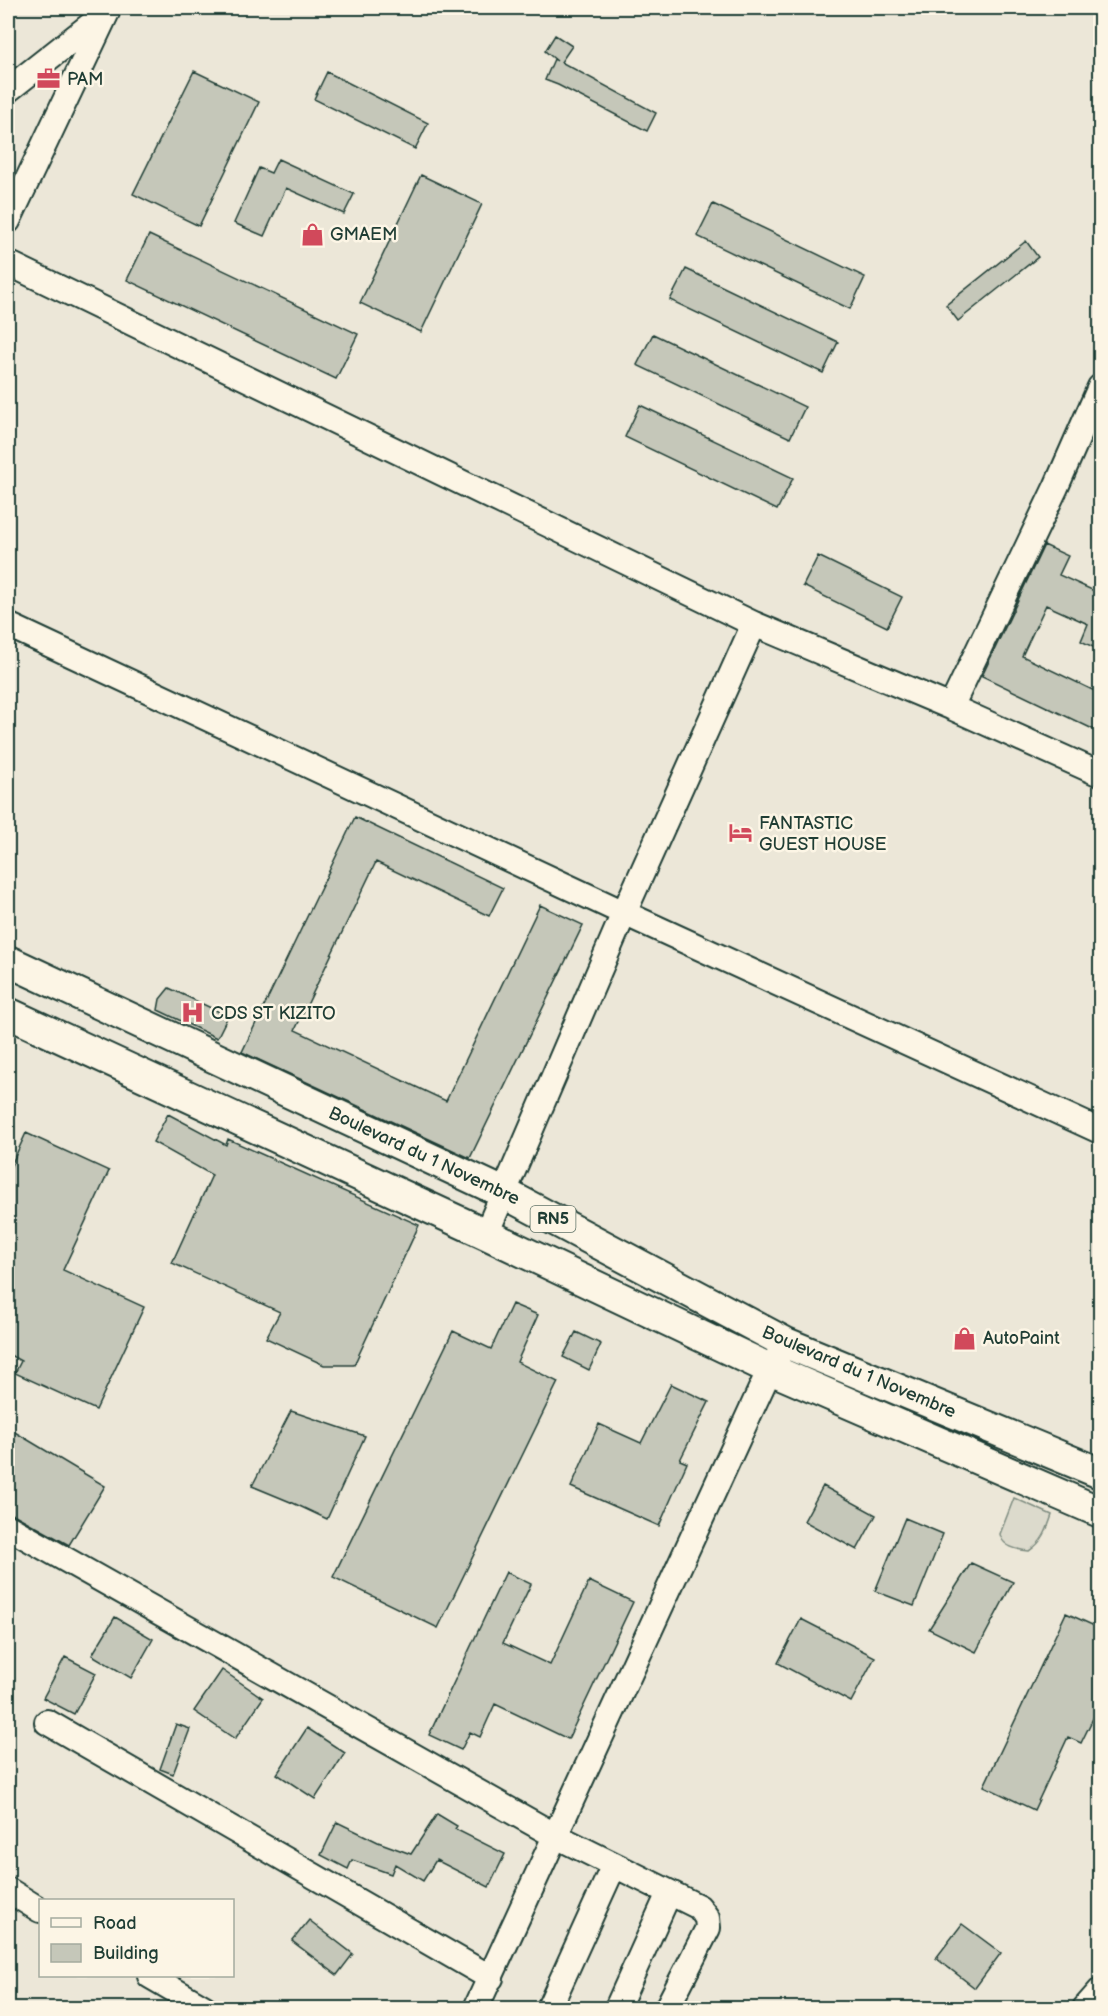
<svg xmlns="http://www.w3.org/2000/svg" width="1108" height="2016" font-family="'Balsamiq Sans',sans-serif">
<rect width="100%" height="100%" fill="#fcf5e5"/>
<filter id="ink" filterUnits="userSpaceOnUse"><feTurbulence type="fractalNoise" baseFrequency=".0167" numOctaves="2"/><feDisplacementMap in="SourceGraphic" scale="12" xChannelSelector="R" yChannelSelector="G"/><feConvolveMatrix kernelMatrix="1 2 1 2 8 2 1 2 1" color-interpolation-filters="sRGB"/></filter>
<g filter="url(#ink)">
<path fill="#ece7d8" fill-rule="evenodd" d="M8,8H1100V2008H8ZM40,1900H232V1976H40Z"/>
<path fill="#dcdacc" stroke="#7e8c80" stroke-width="1.5" d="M1014,1498L1052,1515C1047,1530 1043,1542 1029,1551C1017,1550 1002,1546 1000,1534Z"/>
<path fill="#c5c7b9" stroke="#1f3d34" stroke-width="1.5" d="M555,35L572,46L561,62L656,113L647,131L558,85L545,80L554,59L557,61L545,51Z
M194,71L259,102L199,226L133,194Z
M327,72L428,123L415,149L314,99Z
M278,159L354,194L344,214L286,188L264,236L234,223L259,168L271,173Z
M421,175L482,204L421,332L360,303Z
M713,204L865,277L850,309L697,236Z
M149,235L358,334L336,379L127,280Z
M1026,241L1038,257L958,321L946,305Z
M686,269L838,342L823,373L670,300Z
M653,334L805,407L790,438L637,365Z
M640,405L793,478L777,510L625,437Z
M1044,545L1068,556L1059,575L1101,594V636L1095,648L1081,641L1088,624L1046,605L1022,656L1101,694V733L982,676Z
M818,556L902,597L887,627L803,586Z
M355,817L503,888L489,916L376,862L295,1030L446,1101L540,905L583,925L470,1158L242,1052Z
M169,988L228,1016L217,1038L158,1010L160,999Z
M168,1114L226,1145L228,1139L419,1225L354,1365H324L266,1338L280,1312L172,1263L212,1175L153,1142Z
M26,1133L109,1171L63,1270L144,1307L96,1410L15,1373L21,1361L8,1354V1172Z
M512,1304L538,1315L517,1362L558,1382L438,1628L333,1577L453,1331L491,1349Z
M576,1332L601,1344L589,1370L563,1357Z
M671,1384L709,1402L680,1460L687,1463L659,1526L571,1487L599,1424L641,1443Z
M291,1411L365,1436L327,1519L293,1503L252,1486Z
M8,1428L105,1486L69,1545L15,1515L8,1513Z
M823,1486L876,1515L857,1550L804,1521Z
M905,1518L943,1534L914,1606L875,1591Z
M971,1563L1013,1582L976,1652L929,1629Z
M506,1572L531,1584L503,1643L550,1665L589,1581L633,1602L568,1739L495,1704L480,1737L470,1732L461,1750L429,1735Z
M1066,1613L1101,1629V1702L1081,1743L1068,1737L1034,1810L984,1786Z
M115,1617L153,1639L131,1678L92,1655Z
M801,1619L875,1657L851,1702L778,1663Z
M65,1657L96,1673L74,1714L43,1698Z
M222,1670L263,1698L235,1739L194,1711Z
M176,1724L190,1729L173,1774L160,1769Z
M307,1728L345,1753L315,1799L277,1774Z
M437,1814L457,1826L455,1829L505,1854L489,1887L436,1860L423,1881L395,1864L391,1874L352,1860L348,1869L321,1855L337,1822L378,1842L411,1854Z
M309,1920L353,1954L337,1975L292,1941Z
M962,1924L1001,1953L975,1988L936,1958Z"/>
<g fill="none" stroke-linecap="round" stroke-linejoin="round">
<defs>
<path id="minor" d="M8,90L102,16
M8,221L107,12
M8,263L754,624L951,707L1100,774
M8,625L624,913L1100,1131
M951,707L1056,487L1100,387
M486,1234L624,913L754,624
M8,1527L554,1835L699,1907L707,1918L708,1928L667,2008
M47,1722L491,1978
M8,1890L40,1910
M150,1976L205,2008
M476,2008L770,1369L786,1343
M549,2008L614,1865
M617,2008L669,1893
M1085,2008L1100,1991"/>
<path id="major" d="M8,961L504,1193L786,1343L1100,1473
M8,1013L486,1234L770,1369L1100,1512"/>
</defs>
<use href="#minor" stroke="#1f3d34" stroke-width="28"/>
<use href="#major" stroke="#1f3d34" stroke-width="34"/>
<use href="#minor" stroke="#fcf5e5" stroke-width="24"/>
<use href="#major" stroke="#fcf5e5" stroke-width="30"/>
</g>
</g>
<defs>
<symbol id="office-bare" viewBox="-9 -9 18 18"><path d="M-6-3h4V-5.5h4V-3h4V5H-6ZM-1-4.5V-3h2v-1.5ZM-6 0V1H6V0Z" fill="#d1495b" stroke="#fcf5e5" stroke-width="2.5" paint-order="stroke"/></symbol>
<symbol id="shop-bare" viewBox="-9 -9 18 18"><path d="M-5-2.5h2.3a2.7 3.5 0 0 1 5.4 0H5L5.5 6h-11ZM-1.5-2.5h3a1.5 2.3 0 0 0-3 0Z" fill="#d1495b" stroke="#fcf5e5" stroke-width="2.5" paint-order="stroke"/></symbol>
<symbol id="hotel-bare" viewBox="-9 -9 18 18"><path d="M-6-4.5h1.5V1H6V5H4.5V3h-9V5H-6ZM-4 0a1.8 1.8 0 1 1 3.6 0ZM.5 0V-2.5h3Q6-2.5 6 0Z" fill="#d1495b" stroke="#fcf5e5" stroke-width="2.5" paint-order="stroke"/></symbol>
<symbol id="hospital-bare" viewBox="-9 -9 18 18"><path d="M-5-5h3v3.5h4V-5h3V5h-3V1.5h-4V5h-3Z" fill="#d1495b" stroke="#fcf5e5" stroke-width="2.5" paint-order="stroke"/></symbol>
</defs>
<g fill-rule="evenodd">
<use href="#office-bare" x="32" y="62" width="33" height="33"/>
<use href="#shop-bare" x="296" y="218" width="33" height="33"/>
<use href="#hotel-bare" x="724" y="816" width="33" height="33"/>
<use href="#hospital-bare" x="176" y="996" width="33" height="33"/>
<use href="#shop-bare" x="948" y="1322" width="33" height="33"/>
</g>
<g text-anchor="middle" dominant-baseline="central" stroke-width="5" stroke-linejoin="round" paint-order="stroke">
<rect fill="#fcf5e5" stroke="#617469" stroke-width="1.5" x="530.5" y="1206" width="45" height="26" rx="4.5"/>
<g font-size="16" font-weight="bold" fill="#1f3d34">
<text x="553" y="1219">RN5</text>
</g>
<g font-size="18" fill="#1f3d34" stroke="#fcf5e5" text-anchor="start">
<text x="67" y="79">PAM</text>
<text x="330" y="234">GMAEM</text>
<text x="759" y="823">FANTASTIC<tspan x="759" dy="21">GUEST HOUSE</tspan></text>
<text x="211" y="1013">CDS ST KIZITO</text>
<text x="983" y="1338">AutoPaint</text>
</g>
<g font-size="18" fill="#1f3d34" stroke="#fcf5e5">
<text transform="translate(424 1156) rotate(25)">Boulevard du 1 Novembre</text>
<text transform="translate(859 1372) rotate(23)">Boulevard du 1 Novembre</text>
</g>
</g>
<rect width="1108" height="2016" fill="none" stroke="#fcf5e5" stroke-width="30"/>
<rect x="15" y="15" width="1078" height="1986" fill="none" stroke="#1f3d34" stroke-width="2" filter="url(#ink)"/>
<rect x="39" y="1899" width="195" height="78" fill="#fcf5e5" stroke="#a4ab9e" stroke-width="1.5"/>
<rect x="51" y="1918" width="30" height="9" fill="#fcf5e5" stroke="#a4ab9e" stroke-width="1.5"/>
<text x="93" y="1929" font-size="18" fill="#1f3d34">Road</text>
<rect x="51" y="1944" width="30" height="18" fill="#c5c7b9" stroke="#a4ab9e" stroke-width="1.5"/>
<text x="93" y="1959" font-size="18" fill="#1f3d34">Building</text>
</svg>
